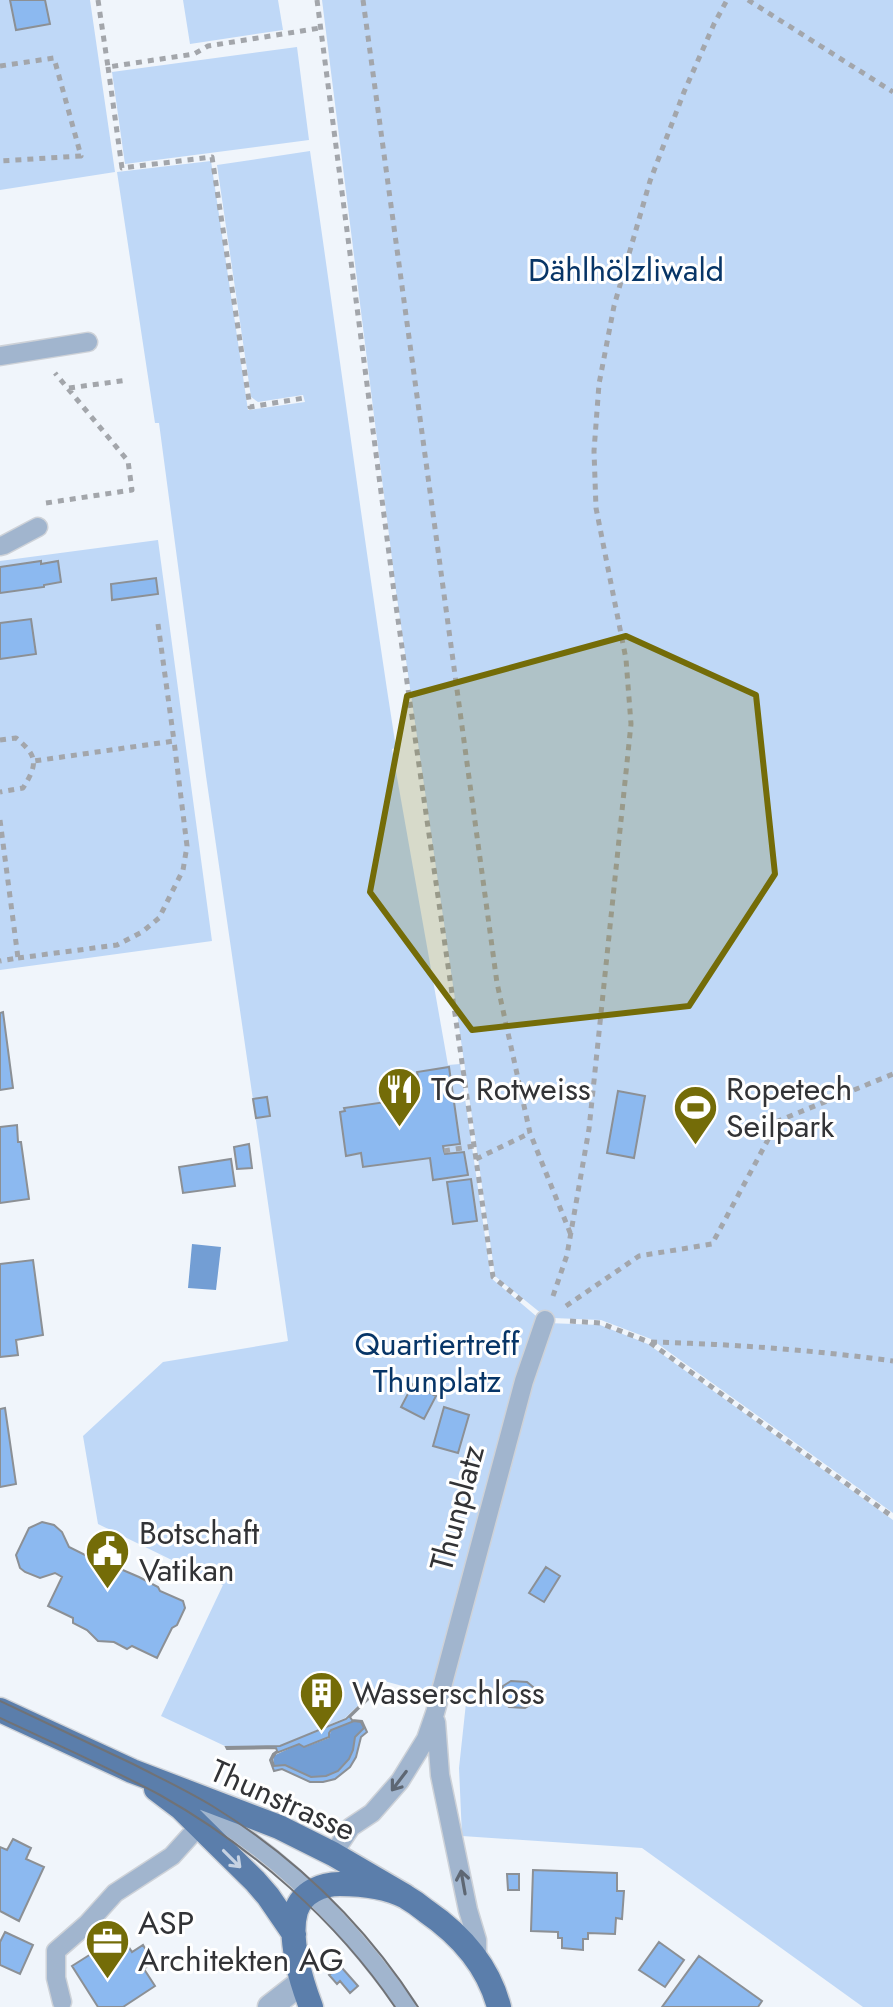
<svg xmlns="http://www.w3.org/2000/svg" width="893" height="2007" font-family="Jost,sans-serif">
<rect width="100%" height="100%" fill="#f0f5fb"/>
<path fill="#bfd8f7" d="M0,0H10L16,30L49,24L45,0H90L115,172L0,190Z
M183,0H278L283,30L190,44Z
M322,0H893V1513L651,1339L601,1320L553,1318L542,1314L495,1276L396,591Z
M297,47L309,140L125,164L112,72Z
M310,151C339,350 365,549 396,748L392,749L448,1065L460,1064L491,1278L542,1321L547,1323L600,1325L648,1344L893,1520V2007H863L642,1848L462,1836L459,1768L466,1703L384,1681L345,1718L280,1746L227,1747L161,1716L223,1585L98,1524L83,1436L163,1362L288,1341L206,776L159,423H155L117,172L211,161L248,410L305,402L303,395L258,402L251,397L217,165Z
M158,540L212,941L0,970V561Z"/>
<path fill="#739ed4" d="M192,1244L221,1247L216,1290L188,1288Z
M354,1721L361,1722L364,1728C355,1735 356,1739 353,1750C349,1767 332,1778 315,1777C299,1776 290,1761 274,1766L273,1756L299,1744L305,1747L329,1738L331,1730Z"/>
<path fill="#8cb9f0" stroke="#8c9095" stroke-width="2" fill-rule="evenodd" d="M10,0H45L50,24L16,30Z
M41,561V564L58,561L61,582L44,585V587L0,593V567Z
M156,578L158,594L112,600L111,584Z
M31,619L36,654L0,659V623Z
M3,1012L13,1088L0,1090V1013Z
M449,1067L460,1144L443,1146L444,1151L445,1154L464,1152L468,1175L433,1180L430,1158L363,1167L361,1153L346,1156L340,1112L345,1111L344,1108L407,1099L406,1094L421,1092L417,1072Z
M618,1091L645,1096L634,1158L607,1153Z
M267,1097L270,1116L256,1118L253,1099Z
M17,1125L18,1142H21L29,1199L0,1203V1127Z
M249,1144L252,1168L237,1169L234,1147Z
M231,1159L235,1186L183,1193L179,1167Z
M471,1179L477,1221L453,1224L447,1182Z
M33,1260L43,1335L16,1340L18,1355L0,1357V1264Z
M413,1384L436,1396L424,1419L401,1407Z
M444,1407L469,1415L458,1453L433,1446Z
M5,1408L16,1484L0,1487V1409Z
M42,1522L54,1525L62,1532L69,1547L97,1561H102L139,1577L158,1587L160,1591L183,1601L185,1608L177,1625L172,1628L157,1658L132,1646L127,1649L114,1642L98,1641L87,1630L73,1623V1618L48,1606L62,1577L55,1573L40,1578L25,1572L20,1568L16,1555L29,1528Z
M546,1567L560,1576L544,1602L529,1593Z
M511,1681L527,1682L533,1687L532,1704L525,1708L509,1707L502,1701L503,1686Z
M384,1682L385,1683L350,1717L352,1720L362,1721L367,1732L361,1737L356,1757L350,1767L335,1779L323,1782H310L282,1769L274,1771L270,1760L273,1754L277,1751L276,1748L227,1749L226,1747L280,1746L346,1719ZM354,1721L361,1722L364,1728L355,1737L353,1750L349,1759L338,1771L326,1776L311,1777L285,1765L274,1766L272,1759L276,1753L299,1744L304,1747L329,1737V1733L331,1730Z
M13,1839L31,1848L26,1859L44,1867L19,1921L0,1911V1847L7,1850Z
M533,1870L617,1873V1891H624L622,1919L616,1918L615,1934L588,1933V1939H583V1950L562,1948V1938H558V1932L531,1931Z
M507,1874H519V1890H508Z
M5,1932L33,1945L20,1974L0,1965V1942Z
M121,1935L132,1952L143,1945L153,1962L144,1969L155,1986L123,2007H98L72,1966Z
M659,1942L684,1960L665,1987L639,1970Z
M699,1956L762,2001L758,2007H662Z
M335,1960L358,1986L350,1993L340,1981L337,1984L329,1975L333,1972L328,1967Z"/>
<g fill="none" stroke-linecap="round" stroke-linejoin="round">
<defs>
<path id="lane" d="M0,356L88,342
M0,546L4,545L38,527
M436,1722L440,1775L468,1910L477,1940V1959
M190,1803C277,1850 350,1926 407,2007
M333,1854L351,1827L372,1813L400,1781L426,1739L435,1713L524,1381L545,1320
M62,2002L56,1978V1951L87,1924L115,1893L172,1856L199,1826"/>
<path id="street" d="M270,2007L302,1982"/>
<path id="primary" d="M0,1710L132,1771L279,1827L333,1854L405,1896
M156,1789L181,1808L255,1881L268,1896L294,1934
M311,2007C301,1981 288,1938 296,1911C302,1892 322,1884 340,1884C361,1884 387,1887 406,1897C413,1901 420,1906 426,1911C461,1935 488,1965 499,2007"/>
</defs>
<use href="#lane" stroke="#ced2d8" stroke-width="21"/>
<use href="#street" stroke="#ced2d8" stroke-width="27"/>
<use href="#primary" stroke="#ced2d8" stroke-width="27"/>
<path stroke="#a3a6ab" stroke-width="5" stroke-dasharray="6 6" stroke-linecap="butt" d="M98,0L108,67L194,54L208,46L320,28
M317,0L394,592L493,1277L526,1304
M363,0L497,983L530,1133L571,1235
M748,0L893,92
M0,66L54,58L81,156L0,161
M108,67L122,168L212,157L250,407L304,398
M69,388L128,380
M46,503L132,490L128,461L55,373
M158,624L174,741
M0,740L16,738C38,756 38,764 23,788L0,792
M0,820L18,958L0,961
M18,958L117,945L142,932L159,918L183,870L187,846L174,741L34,761
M408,1074L410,1093
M444,1151L474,1146
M476,1159L530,1133
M553,1296L567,1255L589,1129L631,724L626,659L596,508L594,451L599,384L614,306L650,181L684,92L714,24L727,0
M566,1306L639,1256L712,1244L778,1121L893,1074
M570,1321L600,1323L649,1342L893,1517
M651,1342C732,1344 813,1350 893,1361
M248,1957L270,1964"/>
<use href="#lane" stroke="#a1b5ce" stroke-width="18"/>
<use href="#street" stroke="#a1b5ce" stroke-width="24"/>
<use href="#primary" stroke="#5b7eab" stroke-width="24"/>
<path stroke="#707276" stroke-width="2" d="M0,1701C44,1722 89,1743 133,1764C160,1778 188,1791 214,1807C296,1858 366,1926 418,2007
M0,1718C53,1743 108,1767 160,1795C252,1847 336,1920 395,2007"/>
</g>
<defs><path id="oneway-shaft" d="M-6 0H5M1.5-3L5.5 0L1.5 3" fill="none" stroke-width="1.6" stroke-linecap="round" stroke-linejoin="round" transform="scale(2)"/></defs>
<g stroke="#5e6773">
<use href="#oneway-shaft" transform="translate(399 1781) rotate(127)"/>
<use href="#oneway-shaft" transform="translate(463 1882) rotate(-100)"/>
</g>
<use stroke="#c6d2e2" href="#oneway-shaft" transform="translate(232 1859) rotate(45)"/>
<path fill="#746c08" fill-opacity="0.2" stroke="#746c08" stroke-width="6" stroke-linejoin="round" d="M626,636L756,695L775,874L689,1006L472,1030L370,892L407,696Z"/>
<defs>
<symbol id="restaurant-pin" viewBox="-11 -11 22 30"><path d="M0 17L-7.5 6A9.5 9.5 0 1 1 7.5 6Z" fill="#746c08" stroke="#fff"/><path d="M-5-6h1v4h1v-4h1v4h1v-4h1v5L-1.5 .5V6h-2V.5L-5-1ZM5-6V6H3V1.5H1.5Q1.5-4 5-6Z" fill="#fff"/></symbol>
<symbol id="stadium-pin" viewBox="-11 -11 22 30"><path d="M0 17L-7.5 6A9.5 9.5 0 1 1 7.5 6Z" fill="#746c08" stroke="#fff"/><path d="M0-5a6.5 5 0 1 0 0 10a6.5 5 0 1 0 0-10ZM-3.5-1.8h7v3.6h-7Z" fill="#fff"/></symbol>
<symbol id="civic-pin" viewBox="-11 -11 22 30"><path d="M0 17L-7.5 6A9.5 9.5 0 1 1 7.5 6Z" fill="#746c08" stroke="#fff"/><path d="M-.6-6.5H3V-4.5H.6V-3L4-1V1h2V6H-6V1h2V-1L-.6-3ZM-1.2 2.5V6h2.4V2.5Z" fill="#fff"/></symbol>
<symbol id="building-pin" viewBox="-11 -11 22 30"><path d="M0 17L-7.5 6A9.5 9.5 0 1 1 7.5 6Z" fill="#746c08" stroke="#fff"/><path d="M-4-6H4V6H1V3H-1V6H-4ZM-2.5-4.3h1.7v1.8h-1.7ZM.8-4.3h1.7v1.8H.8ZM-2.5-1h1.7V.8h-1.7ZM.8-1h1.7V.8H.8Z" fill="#fff"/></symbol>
<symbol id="office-pin" viewBox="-11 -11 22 30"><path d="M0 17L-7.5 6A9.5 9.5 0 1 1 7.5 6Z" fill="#746c08" stroke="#fff"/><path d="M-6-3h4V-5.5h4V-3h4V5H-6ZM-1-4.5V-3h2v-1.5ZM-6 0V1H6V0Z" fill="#fff"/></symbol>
</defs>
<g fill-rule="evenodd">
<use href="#restaurant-pin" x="374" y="1064" width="51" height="69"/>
<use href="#stadium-pin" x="670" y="1082" width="51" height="69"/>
<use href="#civic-pin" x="82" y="1526" width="51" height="69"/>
<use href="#building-pin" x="296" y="1668" width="51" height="69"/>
<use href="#office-pin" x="82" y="1916" width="51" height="69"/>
</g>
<g text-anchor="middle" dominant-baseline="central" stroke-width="6" stroke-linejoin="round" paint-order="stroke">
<g font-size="32" fill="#073567" stroke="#fff">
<text x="626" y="270">Dählhölzliwald</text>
<text x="437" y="1344">Quartiertreff<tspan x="437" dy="37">Thunplatz</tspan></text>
</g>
<g font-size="32" fill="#323336" stroke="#fff" text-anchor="start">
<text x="431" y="1089">TC Rotweiss</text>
<text x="726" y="1089">Ropetech<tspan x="726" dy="37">Seilpark</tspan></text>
<text x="139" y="1533">Botschaft<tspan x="139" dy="37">Vatikan</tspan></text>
<text x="352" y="1693">Wasserschloss</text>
<text x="138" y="1923">ASP<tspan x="138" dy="37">Architekten AG</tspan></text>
</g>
<g font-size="32" fill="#323336" stroke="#fff">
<text transform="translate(457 1508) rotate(-75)">Thunplatz</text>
<text transform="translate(283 1800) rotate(24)">Thunstrasse</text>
</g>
</g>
</svg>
